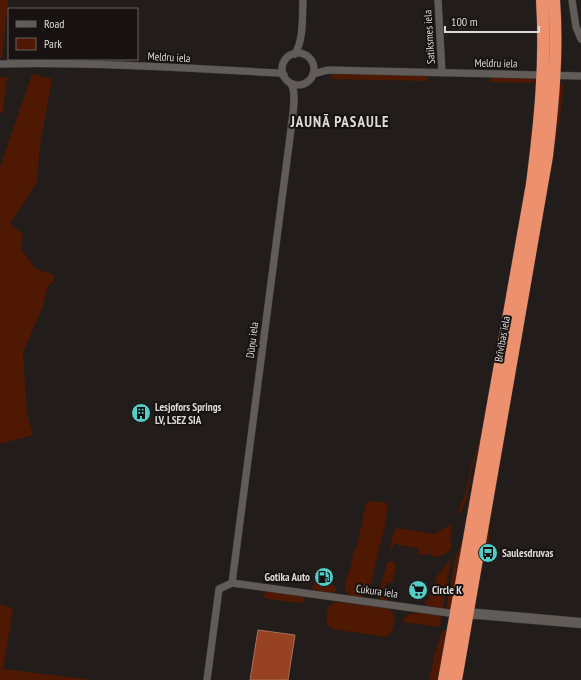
<svg xmlns="http://www.w3.org/2000/svg" width="581" height="680" font-family="'PT Sans Narrow',sans-serif">
<rect width="100%" height="100%" fill="#221c1b"/>
<path fill="#4f1803" d="M0,0H8L2,58H0Z
M32,74L52,79L40,146L37,182L10,224L23,234L21,249L36,269L54,275V281L49,285L47,289L43,306L23,352L27,414L33,435L0,444V167Z
M333,74L426,75L428,78V81L330,79Z
M0,77H7L3,113H0Z
M493,77L528,78L535,81L533,83L489,82Z
M564,82L560,117L489,519V545H487L486,531L559,87Z
M530,134H532L533,149L484,433C481,444 476,455 473,466C468,483 470,505 456,517L466,491L471,467L482,433L526,188L531,151Z
M370,501L388,503L385,524L369,591L362,597L349,595L345,590V584L351,566L353,554L358,542L366,503Z
M452,524L450,541L452,548C445,555 441,558 431,556V554L429,553L428,555L422,554L418,555L419,549L401,545L399,551V545L394,543L392,549L390,548L394,531L398,528L434,534Z
M463,542L452,607L449,609H446L456,554Z
M451,558L443,608L427,606L424,600L427,601L436,584L435,579L438,575Z
M394,561L396,566L392,583L387,582L384,592L389,594L388,599L386,601L381,600L378,596L387,563L389,562Z
M315,582L321,583V587H326V584L333,585L336,588V591L331,593L314,591L312,587Z
M267,591L302,596L305,599L304,602L300,603L268,599L265,598L263,594Z
M336,602L389,609C397,615 395,624 392,632L385,637L332,629C324,623 326,615 329,606Z
M0,604L13,609L3,669L93,680H0Z
M415,612L441,616L440,627L402,622L406,616Z
M443,630L449,631L445,659L438,680H429L434,656Z"/>
<path fill="#964222" stroke="#ab7059" d="M258,630L295,635L288,680H250Z"/>
<g fill="none" stroke-linecap="round" stroke-linejoin="round">
<defs>
<path id="street" d="M438,0L442,73
M572,0L576,27L581,39
M282 69a16 16 0 1 1 32 0a16 16 0 1 1-32 0Z
M295,54C304,38 302,18 303,0
M0,64C93,62 186,68 279,73L284,75
M313,74L328,70L581,76
M232,583L290,137C291,125 298,93 291,84
M207,680L219,589L232,583L456,614"/>
<path id="secondary" d="M460,614H478L581,623"/>
<path id="highway" d="M444,680L532,184C540,122 546,62 542,0
M456,680L547,156C553,104 558,52 554,0"/>
</defs>
<use href="#street" stroke="#3d3a38" stroke-width="8"/>
<use href="#secondary" stroke="#3d3a38" stroke-width="11"/>
<use href="#highway" stroke="#3d3a38" stroke-width="13"/>
<use href="#street" stroke="#625c59" stroke-width="7"/>
<use href="#secondary" stroke="#625c59" stroke-width="10"/>
<use href="#highway" stroke="#ed906e" stroke-width="12"/>
</g>
<defs>
<symbol id="building-disc" viewBox="-11 -11 22 22"><circle r="9.5" fill="#54cdc7" stroke="#181312"/><path d="M-4-6H4V6H1V3H-1V6H-4ZM-2.5-4.3h1.7v1.8h-1.7ZM.8-4.3h1.7v1.8H.8ZM-2.5-1h1.7V.8h-1.7ZM.8-1h1.7V.8H.8Z" fill="#111"/></symbol>
<symbol id="bus-disc" viewBox="-11 -11 22 22"><circle r="9.5" fill="#54cdc7" stroke="#181312"/><path d="M-5-6H5V4H4V6H2V4H-2V6H-4V4H-5ZM-3.5-4V0h7V-4ZM-3.5 1.2v1.5H-2V1.2ZM2 1.2v1.5H3.5V1.2Z" fill="#111"/></symbol>
<symbol id="fuel-disc" viewBox="-11 -11 22 22"><circle r="9.5" fill="#54cdc7" stroke="#181312"/><path d="M-5.5-6h7V0h2V4h1.3V-2.5L3-4.5l.8-.8L6-3V5H2.5V1h-1V6h-7ZM-4.2-4.7v3.2H.2V-4.7Z" fill="#111"/></symbol>
<symbol id="supermarket-disc" viewBox="-11 -11 22 22"><circle r="9.5" fill="#54cdc7" stroke="#181312"/><path d="M-6-5.5h2.5l.6 2H6L4.5 2H-2.5L-4.4-4H-6ZM-1.5 3.2a1.3 1.3 0 1 0 .1 0ZM3 3.2a1.3 1.3 0 1 0 .1 0Z" fill="#111"/></symbol>
</defs>
<g fill-rule="evenodd">
<use href="#building-disc" x="130" y="402" width="22" height="22"/>
<use href="#bus-disc" x="477" y="542" width="22" height="22"/>
<use href="#fuel-disc" x="313" y="566" width="22" height="22"/>
<use href="#supermarket-disc" x="407" y="579" width="22" height="22"/>
</g>
<g text-anchor="middle" dominant-baseline="central" stroke-width="4" stroke-linejoin="round" paint-order="stroke">
<g font-size="11" fill="#dddad8" stroke="#181312">
<text transform="translate(429 37) rotate(-94)">Satiksmes iela</text>
<text transform="translate(169 57) rotate(3)">Meldru iela</text>
<text transform="translate(496 63) rotate(1)">Meldru iela</text>
<text transform="translate(502 339) rotate(-80)">Brīvības iela</text>
<text transform="translate(252 340) rotate(-83)">Dūņu iela</text>
<text transform="translate(377 591) rotate(8)">Cukura iela</text>
</g>
<g font-size="11" font-weight="bold" fill="#dddad8" stroke="#181312" text-anchor="start">
<text x="155" y="407">Lesjofors Springs<tspan x="155" dy="13">LV, LSEZ SIA</tspan></text>
<text x="502" y="553">Saulesdruvas</text>
<text x="310" y="577" text-anchor="end">Gotika Auto</text>
<text x="432" y="590">Circle K</text>
</g>
<g font-size="15" font-weight="bold" letter-spacing="1" fill="#dddad8" stroke="#181312">
<text x="340" y="121">JAUNĀ PASAULE</text>
</g>
</g>
<rect x="8" y="8" width="130" height="52" fill="#181312" stroke="#676361"/>
<rect x="16" y="21" width="20" height="6" fill="#625c59" stroke="#676361"/>
<text x="44" y="28" font-size="12" fill="#dddad8">Road</text>
<rect x="16" y="38" width="20" height="12" fill="#4f1803" stroke="#676361"/>
<text x="44" y="48" font-size="12" fill="#dddad8">Park</text>
<path d="M445 26v6h94v-6" fill="none" stroke="#dddad8" stroke-width="2"/>
<text x="451" y="26" font-size="12" fill="#dddad8" stroke="#181312" stroke-width="3" paint-order="stroke">100 m</text>
</svg>
